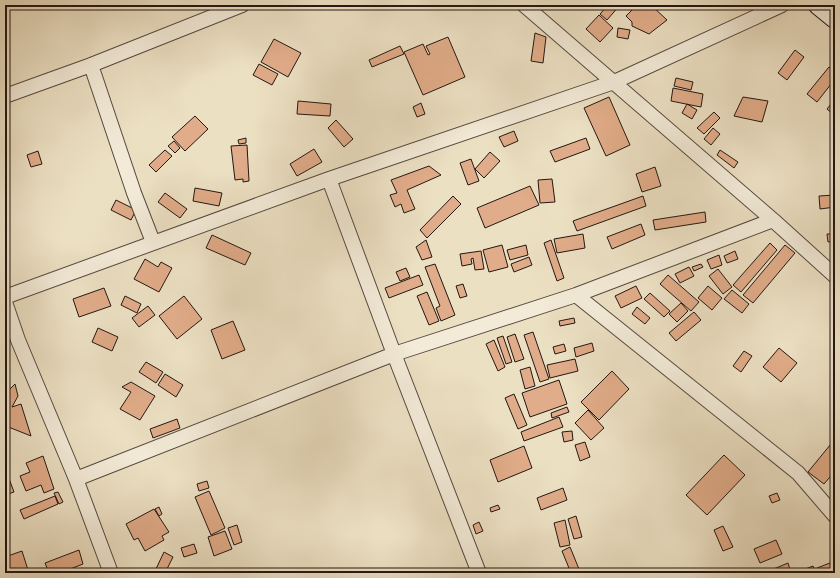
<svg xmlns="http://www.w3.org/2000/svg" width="840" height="578" font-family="'IM FELL English',serif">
<rect width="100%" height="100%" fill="#ece0c3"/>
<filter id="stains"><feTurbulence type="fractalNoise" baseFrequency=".005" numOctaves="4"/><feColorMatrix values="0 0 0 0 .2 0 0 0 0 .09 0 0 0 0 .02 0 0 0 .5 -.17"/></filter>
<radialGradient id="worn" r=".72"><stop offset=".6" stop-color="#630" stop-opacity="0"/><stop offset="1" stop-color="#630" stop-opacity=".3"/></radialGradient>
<path fill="#e1ac89" stroke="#231713" d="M608,5H620L607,20L600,14Z
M631,5H651L667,20L649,34L632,26V22L626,16L634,8Z
M599,15L613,28L600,42L586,29Z
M618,28L630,30L628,39L617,37Z
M535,33L546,37L543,63L531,61Z
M448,37L465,77L423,95L404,52L423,44L428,55L430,54L426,46Z
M274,39L301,53L288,77L261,62Z
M400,46L404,54L372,67L369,60Z
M795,50L804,57L787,80L778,73Z
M259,64L278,74L272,85L253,75Z
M829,67L835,72V79L817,102L807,94Z
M676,78L693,82L691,90L674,86Z
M673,88L703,94L701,107L671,101Z
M609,97L630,145L606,156L584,108Z
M743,97L768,101L762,122L734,116Z
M835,99V116L827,109Z
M298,101L331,104L330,116L297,114Z
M421,103L425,114L417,117L413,107Z
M687,104L697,110L692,119L682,113Z
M714,112L720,118L704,134L697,128Z
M195,116L208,129L185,151L172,137Z
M336,120L353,139L344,147L328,128Z
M713,128L720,134L711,145L704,139Z
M514,131L518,141L504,147L499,137Z
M246,138V143L239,144L238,140Z
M586,138L590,149L555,162L550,151Z
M174,141L180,148L175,153L168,146Z
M247,145L249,181L243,182V179L235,180L231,146Z
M314,149L322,162L297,176L290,164Z
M165,150L172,156L156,172L149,165Z
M720,150L738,162L734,168L717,155Z
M38,151L42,164L31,167L27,155Z
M490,152L500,161L484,178L475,169Z
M471,159L479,181L468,185L460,163Z
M429,166L441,175L407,190L415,209L404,213L401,204L395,207L390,195L397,193L391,180Z
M655,167L661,186L642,192L636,174Z
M552,179L555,202L540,203L538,180Z
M530,186L539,205L485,228L477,208Z
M195,188L222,193L219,206L193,201Z
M165,193L187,209L180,218L158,202Z
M835,195V207L820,209L819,196Z
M453,196L461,204L427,238L420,230Z
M643,196L646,206L577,231L573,221Z
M116,200L136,210L131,220L111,210Z
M705,212L706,222L655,230L653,220Z
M641,224L645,235L612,249L607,237Z
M583,234L585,248L557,253L554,239Z
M827,234H835V241L828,242Z
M212,235L251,253L245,265L206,248Z
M426,240L432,257L422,260L416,247Z
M551,240L564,278L557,281L544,243Z
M770,243L777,250L741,292L733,285Z
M502,245L508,267L489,272L483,250Z
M526,245L528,255L510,260L507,250Z
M785,245L795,253L753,303L743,295Z
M481,251L484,269L475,270L473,258L471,259L472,264L462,266L460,254Z
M735,251L738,259L727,263L724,256Z
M719,255L722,265L711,269L707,260Z
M529,257L532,265L514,272L511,264Z
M145,259L158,267L161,262L172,268L159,292L134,279Z
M435,264L455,315L441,321L436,308L440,306L425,267Z
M701,264L703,267L694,271L692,267Z
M689,267L694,276L680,283L675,274Z
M406,268L410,277L400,281L396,272Z
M718,269L732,287L723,294L709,276Z
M419,275L423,285L389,298L385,288Z
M668,275L699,302L691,311L660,284Z
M463,284L467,296L460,298L456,286Z
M636,286L642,298L621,308L615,296Z
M708,286L722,298L712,310L698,298Z
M104,288L111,306L79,317L73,299Z
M732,290L749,304L742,313L724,299Z
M427,292L439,321L429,325L417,296Z
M650,293L670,311L664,317L644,299Z
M125,296L141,304L137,313L121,305Z
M184,296L202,319L177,339L159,316Z
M681,303L688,311L677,322L669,314Z
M148,306L155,315L139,327L132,318Z
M637,307L650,318L645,324L632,314Z
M694,312L701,320L676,341L669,333Z
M574,318L575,323L560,326L559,321Z
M233,321L245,350L222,359L211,330Z
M98,328L118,337L112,351L92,342Z
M533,332L549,379L540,382L524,335Z
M515,334L524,359L515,362L507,337Z
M503,336L512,362L506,364L497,338Z
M494,340L505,367L498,371L486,344Z
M592,343L594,351L576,357L574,348Z
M564,344L566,351L555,354L553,347Z
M779,348L797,363L781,382L763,367Z
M744,351L752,356L741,372L733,366Z
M575,359L578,371L550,378L547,365Z
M146,362L163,372L156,383L139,372Z
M530,367L535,386L525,389L520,370Z
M612,371L629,389L599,420L581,402Z
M165,374L183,385L176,397L158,385Z
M559,380L567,404L530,417L522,393Z
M131,382L155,396L140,420L120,409L131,392L122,387Z
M15,384L18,396L12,407L21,404L31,436L6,426L5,429V394Z
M514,394L527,425L518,429L505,398Z
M567,407L569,412L552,418L551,413Z
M588,410L604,428L591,440L575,423Z
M559,417L563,427L524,441L521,432Z
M177,419L180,428L153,438L150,429Z
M572,431L573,440L564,442L562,432Z
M835,439V471L824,484L808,472Z
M585,442L590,457L580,461L575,445Z
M524,446L532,468L498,482L490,460Z
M724,455L745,475L707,515L686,495Z
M43,456L54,489L44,493L41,485L26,491L20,476L30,472L26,463Z
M5,468L14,492L5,495Z
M207,481L209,488L199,491L197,484Z
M563,488L567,500L541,510L537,498Z
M209,491L225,528L211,535L195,497Z
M58,492L63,502L59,504L54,493Z
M777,493L780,500L772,503L769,496Z
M55,496L58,504L24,519L20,510Z
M498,505L500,509L491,512L490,508Z
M159,507L162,514L159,516L155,509Z
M154,509L169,532L162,536L164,540L145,551L138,538L134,540L126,524Z
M576,516L582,537L574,539L568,519Z
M565,520L570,545L560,547L554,523Z
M479,522L483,531L476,534L473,525Z
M237,525L242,542L234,545L228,528Z
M723,526L733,547L723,551L714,530Z
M225,531L232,549L214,556L208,537Z
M776,540L782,554L760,563L754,549Z
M194,544L197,553L184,557L181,548Z
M570,547L579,569L571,573L562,551Z
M79,550L83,564L60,573H49L45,563Z
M22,551L28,570L20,573H7L5,557Z
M164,552L173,557L165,573H159L155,571Z
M835,561V569L825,573H819L817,568Z
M788,563L791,573H764Z
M813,566L816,573H801L800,571Z
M82,568L84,573H69Z"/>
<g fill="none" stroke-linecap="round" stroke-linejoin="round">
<defs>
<path id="street" d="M524,5L773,220L835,276
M91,65L134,193L153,242
M5,96L91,65L242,5
M329,179L394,354L479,573
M576,295L798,473L835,516
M5,297L329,179L614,82L782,5
M5,302L18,340L76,479L111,573
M76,479L394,354L576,295L773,220"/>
<path id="secondary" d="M819,5L835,18"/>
</defs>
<use href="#street" stroke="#55493f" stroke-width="16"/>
<use href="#secondary" stroke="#231713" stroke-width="22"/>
<use href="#street" stroke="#f3ebd8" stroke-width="14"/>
<use href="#secondary" stroke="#f3ebd8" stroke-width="20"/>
</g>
<rect width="840" height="578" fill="none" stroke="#ece0c3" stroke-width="20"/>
<rect x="6" y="6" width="828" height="566" fill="none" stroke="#231713" stroke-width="2"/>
<rect x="10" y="10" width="820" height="558" fill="none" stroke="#231713"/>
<rect width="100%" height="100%" filter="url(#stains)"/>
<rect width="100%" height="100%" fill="url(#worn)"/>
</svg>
